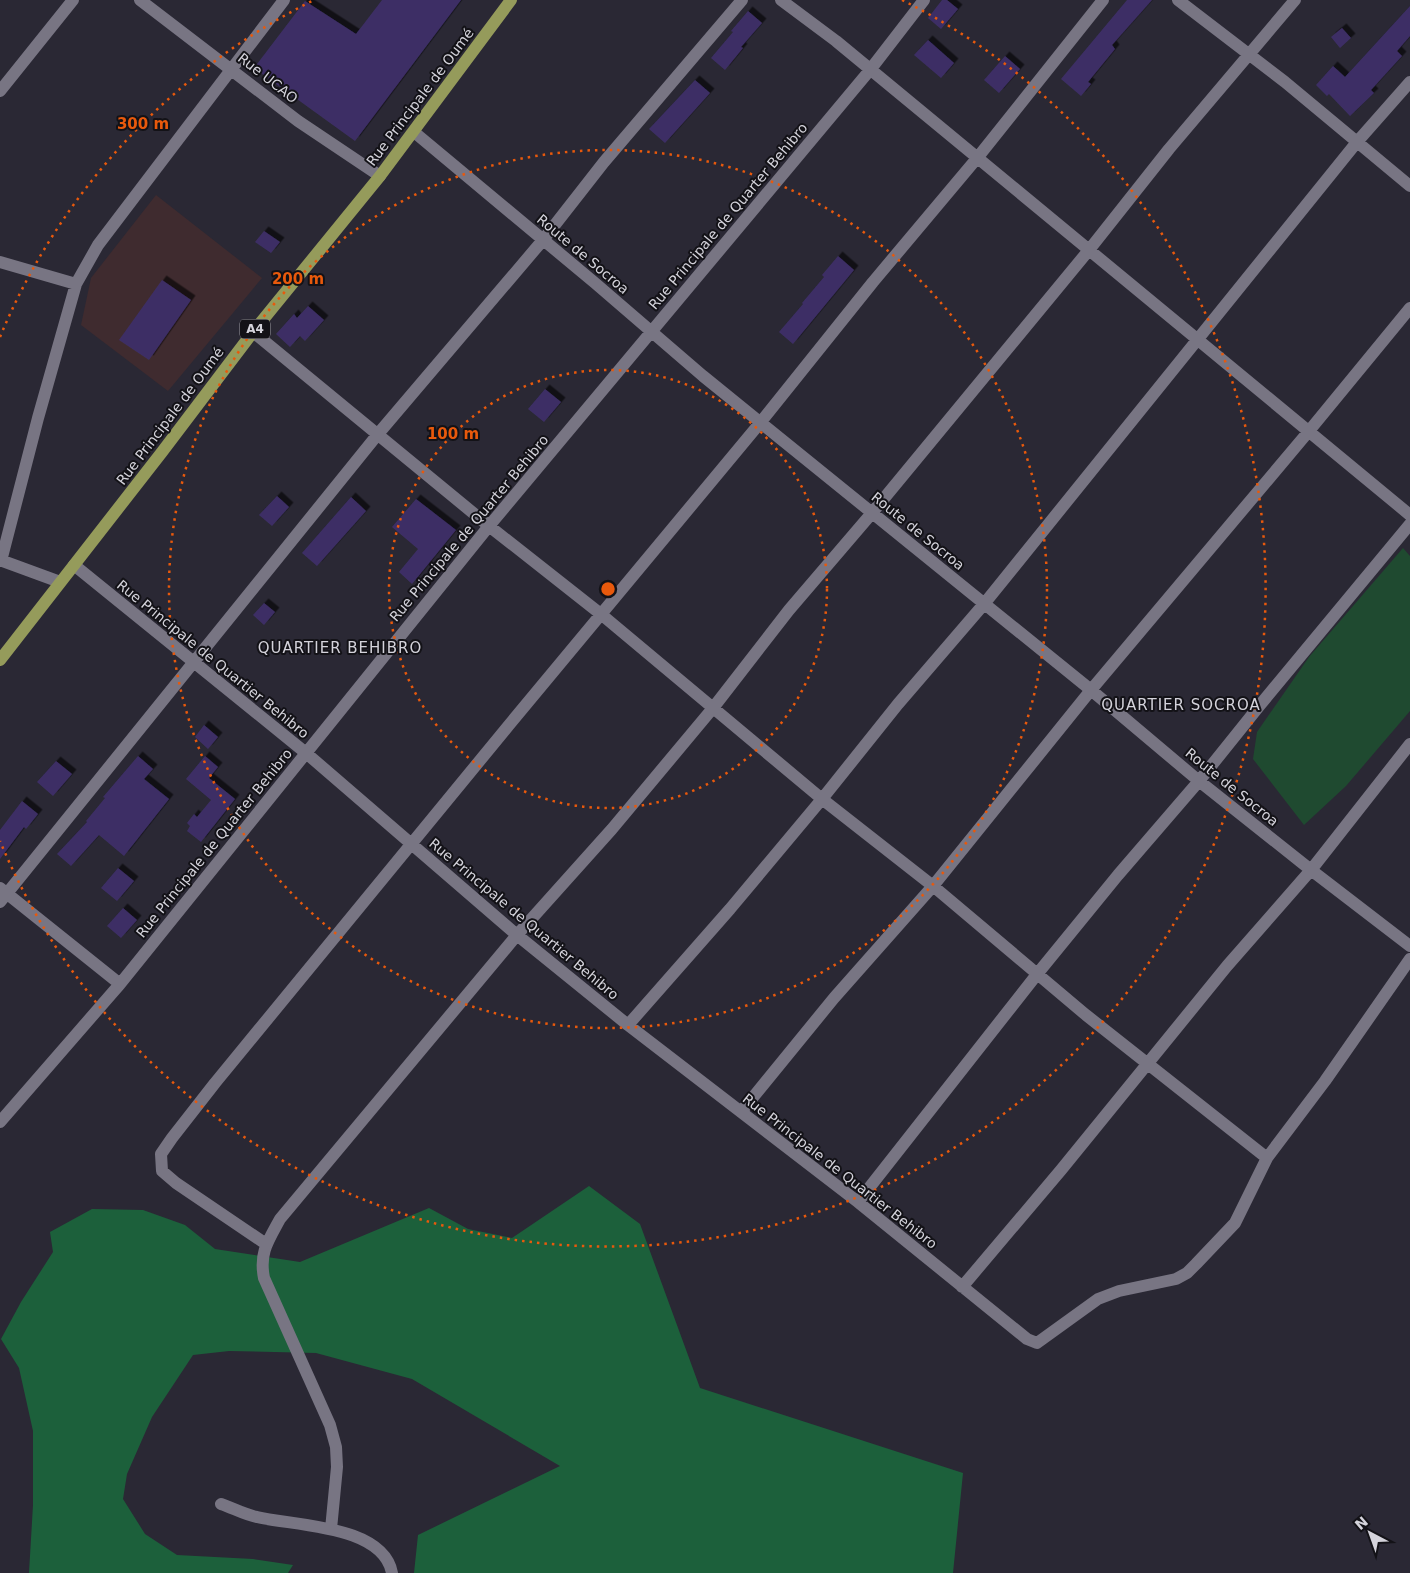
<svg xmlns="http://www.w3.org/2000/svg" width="1410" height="1573" font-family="'DejaVu Sans',sans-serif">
<defs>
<filter id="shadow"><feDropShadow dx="4.5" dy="-4.5" stdDeviation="0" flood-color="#0009"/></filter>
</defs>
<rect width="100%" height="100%" fill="#2a2834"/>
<path fill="#3f2b2f" d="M156,195L262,278L168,391L81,325L91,278Z"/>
<path fill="#1f4a30" d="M1403,548L1410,556V711L1346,786L1304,825L1253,759L1257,732L1309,657Z"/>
<path fill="#1c603b" d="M589,1186L640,1224L700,1388L963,1473L953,1573H414L418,1535L560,1466L412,1379L316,1353L229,1351L193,1355L152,1417L127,1474L123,1499L145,1534L177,1555L253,1559L293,1565L288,1573H29L33,1505V1431L19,1368L1,1339L21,1302L53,1252L50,1232L92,1209L143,1210L185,1225L215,1249L300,1262L429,1208L468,1229L512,1238Z"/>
<path fill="#3d2f65" filter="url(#shadow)" d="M382,0H461L355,141L254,68L305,1L356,34Z
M942,0H947L958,9L941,29L928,18Z
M1127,0H1152L1112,45L1115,49L1088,82L1091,84L1081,96L1061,79Z
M1410,6V36L1397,51L1402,56L1371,90L1374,93L1350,116L1329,94L1327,96L1316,85L1333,66L1345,77Z
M748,11L762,23L741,47L743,48L725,70L711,58L733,32L731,31Z
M1342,28L1351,38L1340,48L1331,37Z
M928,40L954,63L941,78L914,55Z
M1005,56L1020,69L999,93L984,80Z
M695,80L710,93L665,143L649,129Z
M264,231L280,242L271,253L255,242Z
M838,256L854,270L793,344L779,332L803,304L802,303L824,277L822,275Z
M162,280L191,300L149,360L119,340Z
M308,306L324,320L305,341L300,336L290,347L276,334L294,314L297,318Z
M545,389L561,402L544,422L528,409Z
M277,496L289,507L272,526L259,515Z
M351,497L366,511L317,566L302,553Z
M416,499L456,530L412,584L399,572L418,549L392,527Z
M264,603L275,612L264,625L253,615Z
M204,725L218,737L208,749L195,737Z
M138,756L153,769L144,779L169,799L124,856L99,835L71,866L57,854L87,822L86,821L105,798L103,797Z
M205,756L218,767L209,778L235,799L201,842L187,831L190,826L187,823L194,814L197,817L211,800L186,779Z
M56,761L72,774L53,796L37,782Z
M22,801L38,814L26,829L24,827L0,859V830Z
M118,868L134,881L117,901L101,888Z
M123,908L137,920L121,938L107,926Z"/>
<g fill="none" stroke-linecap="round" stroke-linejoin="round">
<path stroke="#787583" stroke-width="12" d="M140,0L298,121L380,176
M781,0L836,41L1410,515
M1178,0L1285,82L1410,186
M0,91L73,0
M414,132L595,283L703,376L1091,690L1199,781L1311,870L1410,946
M0,262L76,284
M253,332L489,526L602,615L822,799L933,886L1091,690L1309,431L1410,308
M0,560L60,582
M1,561L38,418L76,284L98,245L284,0
M74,565L306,753L517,935L628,1025L858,1202L1027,1339L1037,1343L1098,1299L1119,1291L1176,1279L1187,1273L1196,1264L1235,1223L1267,1158L1325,1081L1410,959
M0,888L120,984
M0,902L378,434L543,240L604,162L742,0
M628,1025L730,909L822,799L898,704L984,604L1357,142L1410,82
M741,1112L834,998L933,886L1086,1015L1267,1158
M0,1122L120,984L489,526L870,70L924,0
M858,1202L1038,973L1118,875L1199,781L1260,705L1410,524
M266,1244L176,1183L162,1171L161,1154L172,1138L215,1083L509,725L760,423L873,282L978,157L1103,0
M962,1287L1061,1170L1227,966L1311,870L1410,744
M221,1504C233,1508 245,1515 257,1517C295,1526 383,1525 392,1573
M331,1529L337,1467L336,1447L330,1425L264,1278C259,1253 268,1241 280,1219L517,935L612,829L713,708L789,610L872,513L1089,250L1169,149L1295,0"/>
<path stroke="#959b5b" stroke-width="12" d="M0,660L162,452L253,332L380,176L511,0"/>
</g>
<g fill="none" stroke="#e8590c" stroke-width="2.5" stroke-dasharray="2.5 5">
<circle cx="608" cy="589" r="219"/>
<circle cx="608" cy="589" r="439"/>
<path d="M0 337A658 658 0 0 1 314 0M902 0A658 658 0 1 1 0 841"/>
</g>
<g text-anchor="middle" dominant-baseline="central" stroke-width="4" stroke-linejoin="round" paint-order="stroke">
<rect fill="#131217" stroke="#9a99a0" stroke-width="1" x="240" y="319.5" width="30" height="19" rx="4"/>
<g font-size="12" font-weight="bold" fill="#d4d3db">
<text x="255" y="329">A4</text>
</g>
<g font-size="14" fill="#d4d3db" stroke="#131217">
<text transform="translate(268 78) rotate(38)">Rue UCAO</text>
<text transform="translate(420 97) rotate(-53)">Rue Principale de Oumé</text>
<text transform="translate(728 216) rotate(-50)">Rue Principale de Quarter Behibro</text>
<text transform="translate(583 254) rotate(40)">Route de Socroa</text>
<text transform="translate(170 416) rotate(-53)">Rue Principale de Oumé</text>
<text transform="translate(469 528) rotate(-50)">Rue Principale de Quarter Behibro</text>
<text transform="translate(918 531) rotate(39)">Route de Socroa</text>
<text transform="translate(213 659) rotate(39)">Rue Principale de Quartier Behibro</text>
<text transform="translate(1232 787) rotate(39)">Route de Socroa</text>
<text transform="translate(214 843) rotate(-51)">Rue Principale de Quarter Behibro</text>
<text transform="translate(524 919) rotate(40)">Rue Principale de Quartier Behibro</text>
<text transform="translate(840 1171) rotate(38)">Rue Principale de Quartier Behibro</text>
</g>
<g font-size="15" letter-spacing="1" fill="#d4d3db" stroke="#131217">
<text x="340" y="648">QUARTIER BEHIBRO</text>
<text x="1181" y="705">QUARTIER SOCROA</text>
</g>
</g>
<circle cx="608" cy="589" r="8" fill="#e8590c" stroke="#131217" stroke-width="2.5"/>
<g font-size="15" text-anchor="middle" font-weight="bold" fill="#e8590c" stroke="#131217" stroke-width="4" stroke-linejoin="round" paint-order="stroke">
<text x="143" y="129">300 m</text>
<text x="298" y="284">200 m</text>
<text x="453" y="439">100 m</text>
</g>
<g transform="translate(1370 1533) rotate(319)" stroke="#131217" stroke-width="4" paint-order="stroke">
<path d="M0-4L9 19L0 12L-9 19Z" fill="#d4d3db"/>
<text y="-8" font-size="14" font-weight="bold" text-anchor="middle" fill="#d4d3db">N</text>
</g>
</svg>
